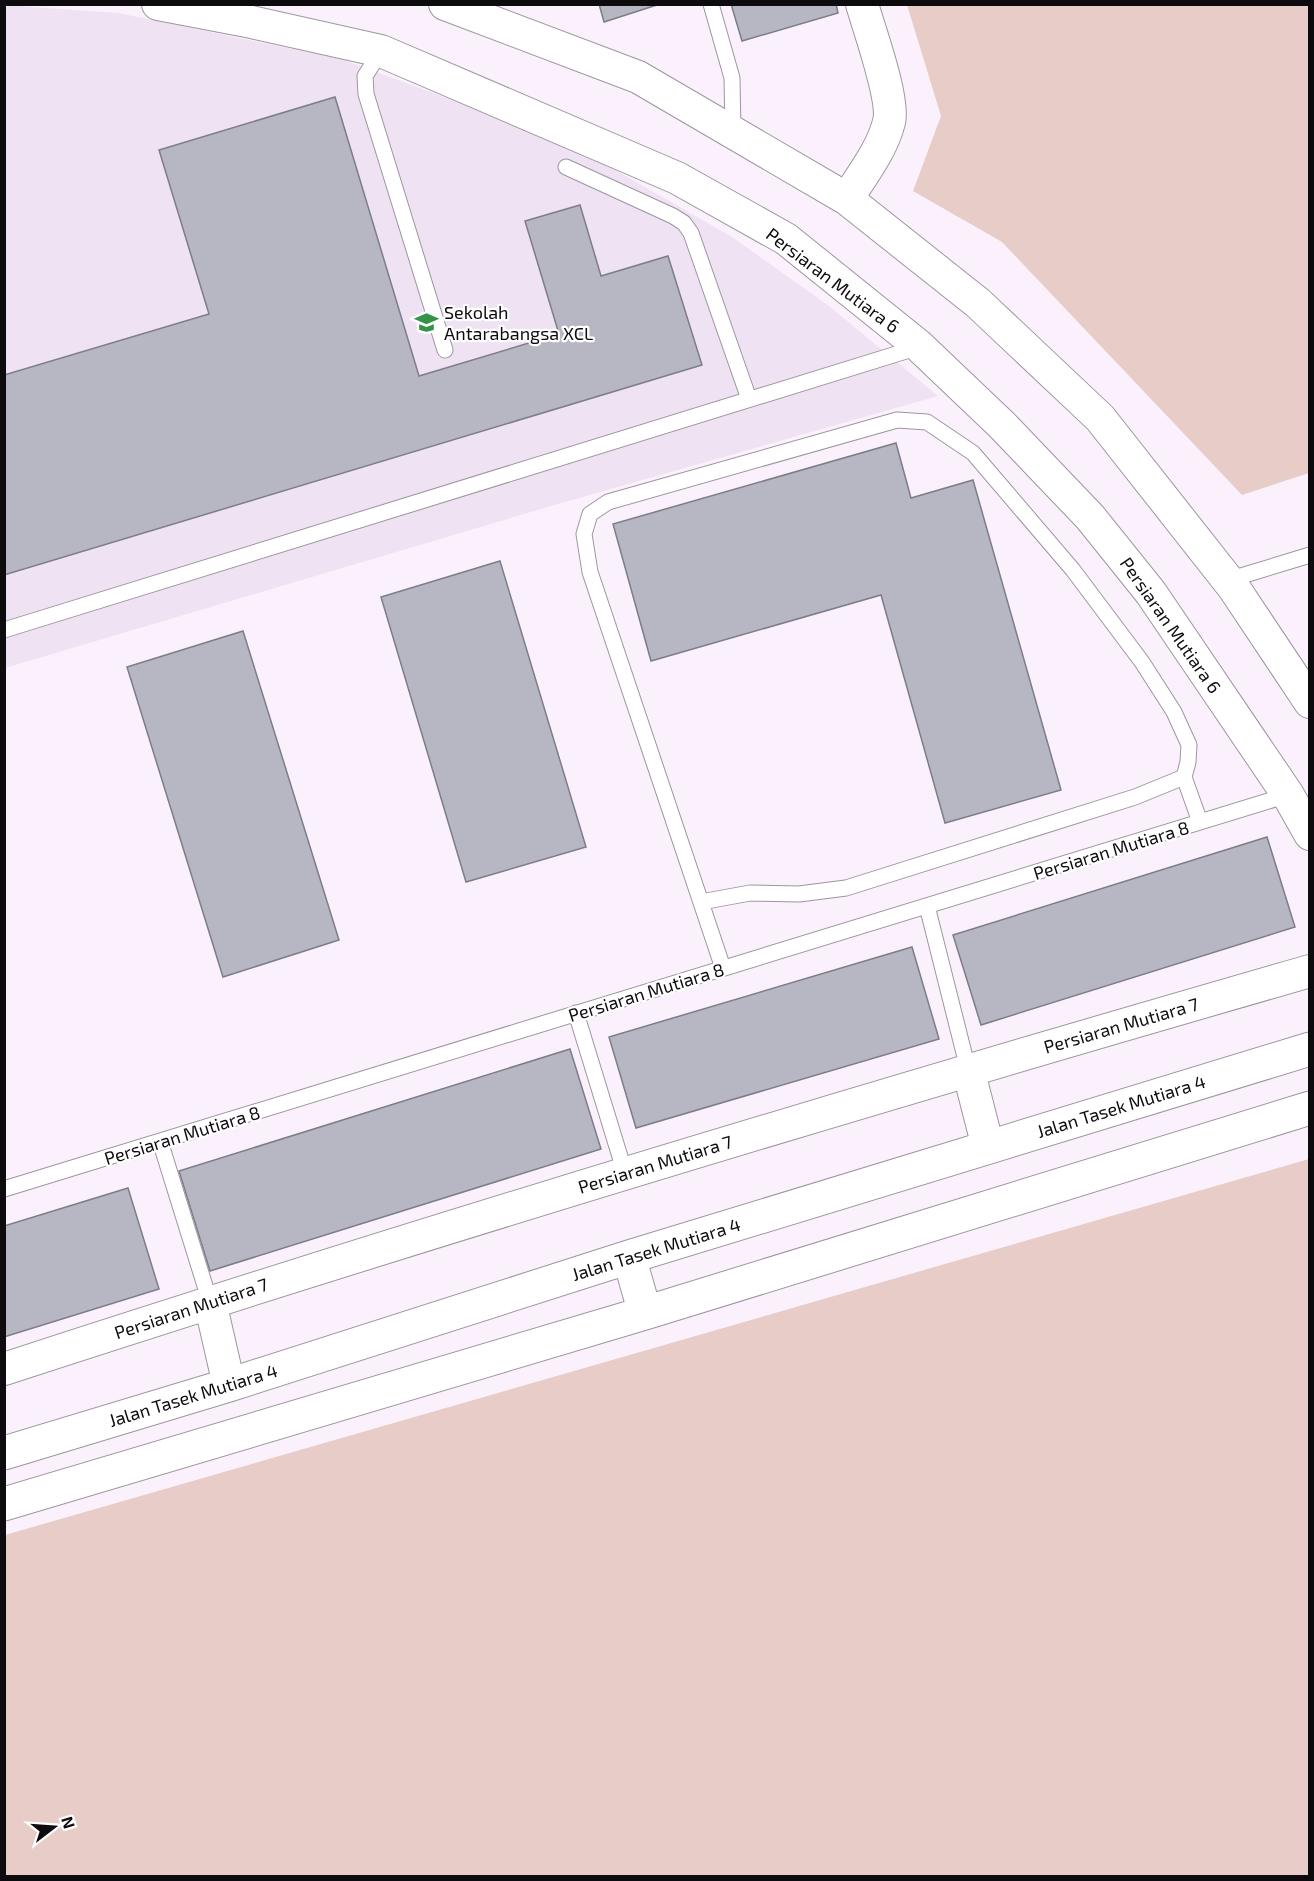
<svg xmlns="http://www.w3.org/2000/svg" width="1314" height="1881" font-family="'Exo 2',sans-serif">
<rect width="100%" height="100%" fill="#fbf1fc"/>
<path fill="#efe2f2" d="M4,5L118,13L341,59L568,143L732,237L829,306L938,396L558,504L5,668Z"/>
<path fill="#e8ccc7" d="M907,5H1309V473L1242,495L1002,242L913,191L941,116Z
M1309,1159V1876H5V1535Z"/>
<path fill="#b7b7c3" stroke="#7d7d89" stroke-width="1.5" d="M599,4H660L604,22Z
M731,4H836L838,13L742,41Z
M335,97L419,376L559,334L525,221L580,205L601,276L668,256L702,365L4,575V375L209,314L159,150Z
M896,443L911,498L973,480L1061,790L945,823L881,595L651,661L613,524Z
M500,561L586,847L466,882L381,597Z
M243,631L339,940L223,977L127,667Z
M1267,837L1295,927L981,1025L953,935Z
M912,947L939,1039L636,1128L609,1037Z
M570,1049L601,1149L210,1271L179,1171Z
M128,1188L159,1289L4,1337V1226Z"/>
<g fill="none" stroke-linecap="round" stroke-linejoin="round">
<defs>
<path id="lane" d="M711,4L732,78L733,133
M381,51L365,76L366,94L445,350
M566,167L673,216L684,223L691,233L749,399
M1228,580L1310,555
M4,630L919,347
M1184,777L1200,822
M701,902L750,893L799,894L846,888L1135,797L1184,777L1188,762L1189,745L1174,712L1142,662L1073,570L973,453L927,422L897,420L608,502L590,514L584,534L590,572L723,968
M927,906L968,1069
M576,1013L625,1173
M160,1141L210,1302
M4,1189L1288,795"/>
<path id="street" d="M158,4L247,21L381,51L677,178L786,239L919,346L1002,425L1090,517L1151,593L1288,795L1310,834
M445,4L638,77L847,199L978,303L1100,418L1234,588L1310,702
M847,199C862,175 882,150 889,122C895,100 869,29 862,4
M968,1069L988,1147
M210,1302L229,1385
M4,1369C437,1228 872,1097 1310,971"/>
<path id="secondary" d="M629,1257L645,1313
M4,1453L229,1385L629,1257L1310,1049
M4,1504L645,1313L1310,1108"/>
</defs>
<use href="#lane" stroke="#9d959f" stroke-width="17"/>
<use href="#street" stroke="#9d959f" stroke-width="34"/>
<use href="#secondary" stroke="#9d959f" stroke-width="35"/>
<use href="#lane" stroke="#fff" stroke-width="15"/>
<use href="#street" stroke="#fff" stroke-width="32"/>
<use href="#secondary" stroke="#fff" stroke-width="33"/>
</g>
<defs>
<symbol id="school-bare" viewBox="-9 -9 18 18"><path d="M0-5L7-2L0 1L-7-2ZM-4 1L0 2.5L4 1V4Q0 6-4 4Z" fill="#339448" stroke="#fff" stroke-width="2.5" paint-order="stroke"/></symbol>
</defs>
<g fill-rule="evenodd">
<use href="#school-bare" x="410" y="306" width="33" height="33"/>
</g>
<g text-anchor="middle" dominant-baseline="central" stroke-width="4.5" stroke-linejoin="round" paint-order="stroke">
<g font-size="18" fill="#0e0b0f" stroke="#fff">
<text transform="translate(833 280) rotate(37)">Persiaran Mutiara 6</text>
<text transform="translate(1171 625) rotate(55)">Persiaran Mutiara 6</text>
<text transform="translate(1111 850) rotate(-17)">Persiaran Mutiara 8</text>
<text transform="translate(646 992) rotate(-17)">Persiaran Mutiara 8</text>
<text transform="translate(1121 1025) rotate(-16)">Persiaran Mutiara 7</text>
<text transform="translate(1121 1106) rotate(-17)">Jalan Tasek Mutiara 4</text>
<text transform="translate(182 1135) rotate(-17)">Persiaran Mutiara 8</text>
<text transform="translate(655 1164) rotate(-17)">Persiaran Mutiara 7</text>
<text transform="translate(656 1249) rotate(-17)">Jalan Tasek Mutiara 4</text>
<text transform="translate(191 1308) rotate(-18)">Persiaran Mutiara 7</text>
<text transform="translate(193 1395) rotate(-17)">Jalan Tasek Mutiara 4</text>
</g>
<g font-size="18" fill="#0e0b0f" stroke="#fff" text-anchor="start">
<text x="444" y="312">Sekolah<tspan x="444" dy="21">Antarabangsa XCL</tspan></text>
</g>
</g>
<rect width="1314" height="1881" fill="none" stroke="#0e0b0f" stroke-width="12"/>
<g transform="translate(54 1827) rotate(73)" stroke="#ffffff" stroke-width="4.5" paint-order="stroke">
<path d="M0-4.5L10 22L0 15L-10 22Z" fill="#0e0b0f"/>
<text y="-9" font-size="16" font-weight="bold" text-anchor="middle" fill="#0e0b0f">N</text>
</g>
</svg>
